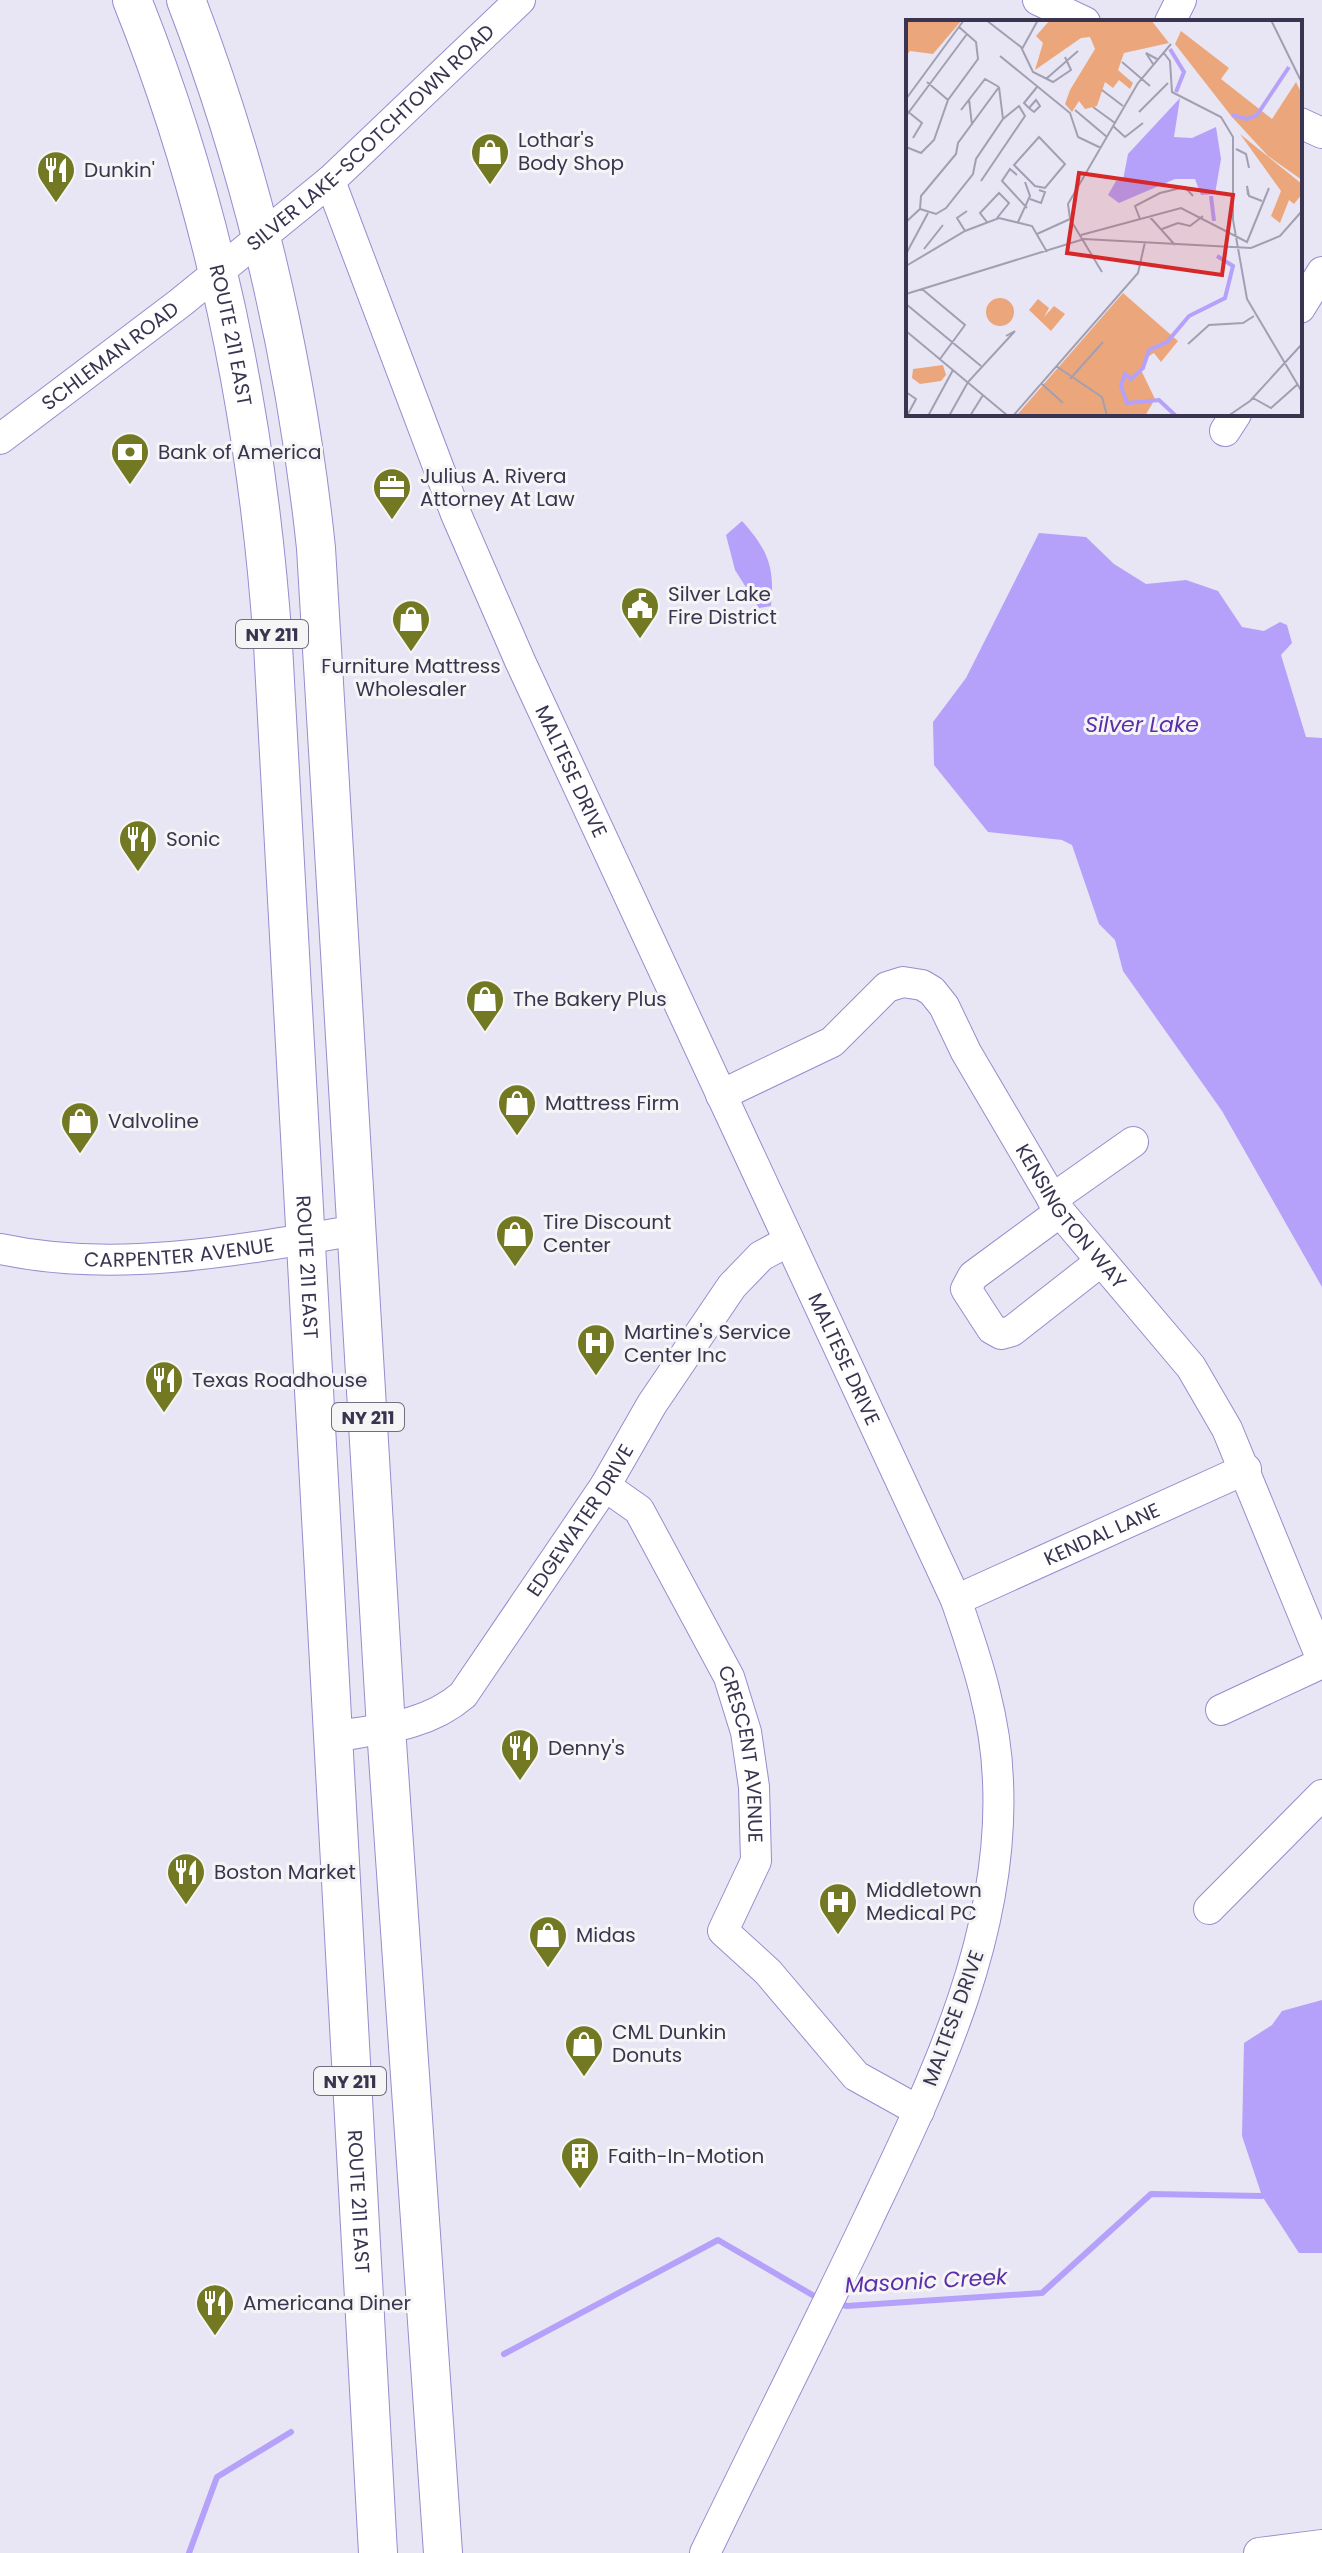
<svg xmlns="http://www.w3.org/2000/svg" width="1322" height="2553" font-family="Poppins,sans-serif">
<rect width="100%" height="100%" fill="#e8e6f4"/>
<path fill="#b5a1f9" d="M742,521C768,550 775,567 771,606L759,608L735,570L726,535Z
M1039,533L1086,537L1114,564L1146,584L1186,580L1218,591L1242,627L1264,631L1280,622L1287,625L1292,643L1281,655L1306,737L1322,738V1287L1222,1111L1123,971L1115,940L1099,924L1072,845L1062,840L988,832L934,765L933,722L966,678Z
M1322,2000V2253H1299L1262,2196L1242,2136L1244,2043L1272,2025L1282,2011Z"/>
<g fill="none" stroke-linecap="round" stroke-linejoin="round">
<path stroke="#b5a1f9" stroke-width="6" d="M836,2303L847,2306L1042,2293L1151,2194L1262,2196
M504,2354L718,2240L821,2300
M189,2553L217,2477L291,2432"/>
<defs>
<g id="minor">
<path d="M1038,0L1085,22"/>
<path d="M1170,22L1181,0"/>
<path d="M1300,123L1322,133"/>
<path id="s1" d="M330,181L456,514L520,661L956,1600C977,1660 996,1718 998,1781C1005,1937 934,2080 869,2217C816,2329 759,2441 705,2553"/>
<path d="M1300,308L1322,272"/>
<path d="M1225,431L1236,414"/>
<path id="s2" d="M0,439L180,303L330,181L520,0"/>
<path id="s3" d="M721,1095L832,1042L887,987L903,982L922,985L932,991L944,1006L966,1052L1060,1212L1191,1367L1227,1429L1322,1660"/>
<path d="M1052,1199L1133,1142"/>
<path d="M1060,1212L973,1276L966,1289L992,1329L1001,1334L1012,1331L1100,1262"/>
<path id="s4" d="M0,1249C116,1274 242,1250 357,1230"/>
<path id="s5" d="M605,1486L639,1510L729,1677L746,1732L754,1787L756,1861L723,1931L768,1972L856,2076L919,2111"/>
<path id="s6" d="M956,1600L1246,1469"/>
<path d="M1221,1710L1322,1663"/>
<path id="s7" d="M332,1737C378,1729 426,1727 463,1695L605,1486L652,1404L732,1286L761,1256L789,1241"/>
<path d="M1209,1909L1322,1795"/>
<path d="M1259,2553L1322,2545"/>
</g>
<g id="major">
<path id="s8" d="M132,0C215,207 258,423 273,645L378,2553"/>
<path d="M186,0C254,177 296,359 316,548L386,1728L443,2553"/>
</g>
</defs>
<use href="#minor" stroke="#9a8bce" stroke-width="32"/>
<use href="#major" stroke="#9a8bce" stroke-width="40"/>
<use href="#minor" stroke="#fff" stroke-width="30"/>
<use href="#major" stroke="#fff" stroke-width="38"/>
</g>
<defs>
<symbol id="shop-pin" viewBox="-11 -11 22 30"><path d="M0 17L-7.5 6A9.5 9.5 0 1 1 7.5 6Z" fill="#727922" stroke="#f5f5f5"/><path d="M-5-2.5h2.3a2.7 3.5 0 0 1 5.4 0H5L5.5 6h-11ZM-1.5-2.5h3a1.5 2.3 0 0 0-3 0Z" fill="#fff"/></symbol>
<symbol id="restaurant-pin" viewBox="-11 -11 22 30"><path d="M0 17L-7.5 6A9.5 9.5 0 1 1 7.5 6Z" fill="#727922" stroke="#f5f5f5"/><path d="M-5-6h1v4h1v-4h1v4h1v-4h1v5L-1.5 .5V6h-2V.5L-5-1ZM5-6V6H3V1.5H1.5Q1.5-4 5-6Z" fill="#fff"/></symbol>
<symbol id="bank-pin" viewBox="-11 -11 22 30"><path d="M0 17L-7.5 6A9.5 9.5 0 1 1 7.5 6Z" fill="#727922" stroke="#f5f5f5"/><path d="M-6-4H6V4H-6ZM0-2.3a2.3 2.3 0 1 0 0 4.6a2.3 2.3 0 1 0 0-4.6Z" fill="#fff"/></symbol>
<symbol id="office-pin" viewBox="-11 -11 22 30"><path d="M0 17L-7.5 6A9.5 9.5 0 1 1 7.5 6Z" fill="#727922" stroke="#f5f5f5"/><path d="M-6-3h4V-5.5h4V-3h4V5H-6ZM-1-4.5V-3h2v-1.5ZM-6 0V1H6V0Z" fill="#fff"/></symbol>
<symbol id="civic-pin" viewBox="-11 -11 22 30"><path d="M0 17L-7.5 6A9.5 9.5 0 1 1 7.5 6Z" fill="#727922" stroke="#f5f5f5"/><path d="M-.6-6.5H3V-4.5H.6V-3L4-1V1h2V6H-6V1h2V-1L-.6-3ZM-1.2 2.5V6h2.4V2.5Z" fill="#fff"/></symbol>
<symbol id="hospital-pin" viewBox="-11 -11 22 30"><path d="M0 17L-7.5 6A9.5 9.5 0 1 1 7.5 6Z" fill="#727922" stroke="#f5f5f5"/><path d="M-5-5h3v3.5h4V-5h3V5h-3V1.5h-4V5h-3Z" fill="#fff"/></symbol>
<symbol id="building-pin" viewBox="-11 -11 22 30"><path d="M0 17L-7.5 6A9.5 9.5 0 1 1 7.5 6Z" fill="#727922" stroke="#f5f5f5"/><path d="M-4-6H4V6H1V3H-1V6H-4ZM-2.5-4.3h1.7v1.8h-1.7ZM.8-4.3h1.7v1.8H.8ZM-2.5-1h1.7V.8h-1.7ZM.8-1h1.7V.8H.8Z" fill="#fff"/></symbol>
</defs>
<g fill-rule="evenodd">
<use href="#shop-pin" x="468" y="130" width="44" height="60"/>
<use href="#restaurant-pin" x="34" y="148" width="44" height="60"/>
<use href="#bank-pin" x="108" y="430" width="44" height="60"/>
<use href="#office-pin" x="370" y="465" width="44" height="60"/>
<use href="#civic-pin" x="618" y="584" width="44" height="60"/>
<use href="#shop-pin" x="389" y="597" width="44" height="60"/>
<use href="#restaurant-pin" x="116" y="817" width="44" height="60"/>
<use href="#shop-pin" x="463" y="977" width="44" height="60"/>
<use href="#shop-pin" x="495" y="1081" width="44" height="60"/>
<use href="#shop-pin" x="58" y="1099" width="44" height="60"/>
<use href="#shop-pin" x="493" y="1212" width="44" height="60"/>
<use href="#hospital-pin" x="574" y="1321" width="44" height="60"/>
<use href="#restaurant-pin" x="142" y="1358" width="44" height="60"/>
<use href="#restaurant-pin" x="498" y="1726" width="44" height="60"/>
<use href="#restaurant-pin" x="164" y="1850" width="44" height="60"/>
<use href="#hospital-pin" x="816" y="1880" width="44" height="60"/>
<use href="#shop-pin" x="526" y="1913" width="44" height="60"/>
<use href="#shop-pin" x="562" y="2022" width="44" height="60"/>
<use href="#building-pin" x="558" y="2134" width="44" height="60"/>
<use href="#restaurant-pin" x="193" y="2281" width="44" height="60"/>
</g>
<g text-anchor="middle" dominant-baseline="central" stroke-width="6" stroke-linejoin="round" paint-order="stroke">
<g fill="#f5f5f5" stroke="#726e82" stroke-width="2">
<rect x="236" y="620" width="72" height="28" rx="6"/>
<rect x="332" y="1403" width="72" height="28" rx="6"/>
<rect x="314" y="2067" width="72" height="28" rx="6"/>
</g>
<g font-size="18" font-weight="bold" fill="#3a3450">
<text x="272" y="634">NY 211</text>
<text x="368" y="1417">NY 211</text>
<text x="350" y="2081">NY 211</text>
</g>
<g font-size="20" fill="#3a3450" stroke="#f5f5f5">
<text stroke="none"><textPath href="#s2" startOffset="478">SILVER LAKE-SCOTCHTOWN ROAD</textPath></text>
<text stroke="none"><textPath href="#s8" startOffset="350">ROUTE 211 EAST</textPath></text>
<text stroke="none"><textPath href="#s2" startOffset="138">SCHLEMAN ROAD</textPath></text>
<text stroke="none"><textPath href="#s1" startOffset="638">MALTESE DRIVE</textPath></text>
<text stroke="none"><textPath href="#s3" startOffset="514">KENSINGTON WAY</textPath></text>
<text stroke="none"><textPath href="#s4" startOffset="180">CARPENTER AVENUE</textPath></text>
<text stroke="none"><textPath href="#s8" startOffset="1286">ROUTE 211 EAST</textPath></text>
<text stroke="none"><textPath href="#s1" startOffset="1286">MALTESE DRIVE</textPath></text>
<text stroke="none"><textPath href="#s7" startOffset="350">EDGEWATER DRIVE</textPath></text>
<text stroke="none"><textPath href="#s6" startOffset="160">KENDAL LANE</textPath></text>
<text stroke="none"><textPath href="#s5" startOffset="310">CRESCENT AVENUE</textPath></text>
<text transform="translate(953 2018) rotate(-70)">MALTESE DRIVE</text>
<text stroke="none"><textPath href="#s8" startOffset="2222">ROUTE 211 EAST</textPath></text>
</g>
<g font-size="20" fill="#3a3450" stroke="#f5f5f5" text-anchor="start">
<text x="518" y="140">Lothar's<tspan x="518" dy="23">Body Shop</tspan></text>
<text x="84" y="170">Dunkin'</text>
<text x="158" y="452">Bank of America</text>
<text x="420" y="476">Julius A. Rivera<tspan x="420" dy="23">Attorney At Law</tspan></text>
<text x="668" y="594">Silver Lake<tspan x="668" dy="23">Fire District</tspan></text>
<text x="411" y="666" text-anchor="middle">Furniture Mattress<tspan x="411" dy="23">Wholesaler</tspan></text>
<text x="166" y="839">Sonic</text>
<text x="513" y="999">The Bakery Plus</text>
<text x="545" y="1103">Mattress Firm</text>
<text x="108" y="1121">Valvoline</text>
<text x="543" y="1222">Tire Discount<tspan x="543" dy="23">Center</tspan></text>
<text x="624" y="1332">Martine's Service<tspan x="624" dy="23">Center Inc</tspan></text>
<text x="192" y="1380">Texas Roadhouse</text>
<text x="548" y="1748">Denny's</text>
<text x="214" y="1872">Boston Market</text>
<text x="866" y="1890">Middletown<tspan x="866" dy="23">Medical PC</tspan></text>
<text x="576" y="1935">Midas</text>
<text x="612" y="2032">CML Dunkin<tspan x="612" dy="23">Donuts</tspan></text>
<text x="608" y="2156">Faith-In-Motion</text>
<text x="243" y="2303">Americana Diner</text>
</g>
<g font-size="22" font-style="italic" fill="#5b2eac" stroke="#f5f5f5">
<text x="1142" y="724">Silver Lake</text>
<text transform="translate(926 2281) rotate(-3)">Masonic Creek</text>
</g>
</g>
<g transform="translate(906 20)">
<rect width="396" height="396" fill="#e8e6f4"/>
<path d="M0,0H56L27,34L4,31L0,36ZM144,0H245L263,23L218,33L212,50L227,63L224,69L213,60L207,68L199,62L191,86L179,89L173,81L166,92L159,84L164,70L189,29L184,17L175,18L129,50L137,23L130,16ZM275,11L323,48L315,59L366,99L390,62L396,74V160L362,136L326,97L269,24ZM334,114L396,164V174L388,184L383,180L374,203L365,196L375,171ZM217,273L272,321L255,342L248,333L240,338L235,350L249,379L239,396H110ZM80 292a14 14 0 1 1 28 0a14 14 0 1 1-28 0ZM132,279L143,288L138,297L148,286L159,294L145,311L123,290ZM37,345L40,355L35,361L14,364L6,358L7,349Z" fill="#eba77b"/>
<path d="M274,78L268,117L286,118L310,107L315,139L309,174L295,175L289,159H269L213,183L202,175L210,161L217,160L222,134Z" fill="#b5a1f9"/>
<path fill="none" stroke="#b5a1f9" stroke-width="4" d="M264,29L278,52L270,72M326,95L341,99L351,95L383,47M305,176L308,201M270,396L253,380L221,383L215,366L219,354L225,359L237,348L243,330L261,322L283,296L319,278L327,246L311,236"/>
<path fill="none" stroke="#a29fb2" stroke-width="2" d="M80,0L115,27L127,52L147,62L165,50L159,37M365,0L396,63M116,29L132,0M257,32L264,41L266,72L315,97L327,117V200L341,279L396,372M94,36L164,93L172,117L195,128M216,42L244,66M247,44L240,33L251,39M140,59L172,31M21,62L42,80M93,67L97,99M196,70L217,86M0,79L58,0M63,79L66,105M187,87L209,103M123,88L128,92L134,86L130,80L123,88L118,83L131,67M0,90L16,103L7,118M55,90L79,59L93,67M169,90L201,117M233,92L262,63M0,96L61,14M207,106L219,117L237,103M133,117L159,144L139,168L129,166L108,145ZM0,127L15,133L28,120L42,80L72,39L70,22L53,7M330,129L340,134L343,148M111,155L104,149L96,161L121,188M342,175L341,166L343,176L356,181M124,179L135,183L139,172L133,170M14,189L15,176L50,134L52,123L93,67M243,196L269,225M234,199L229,186L254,173L279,167L287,176M0,202L14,189L30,194L40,188L67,154L70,139L97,99L113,86L119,96L75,161M81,202L74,193L93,173L103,183L91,198M112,202L124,176L119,162M256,209L272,203L284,206L297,196M59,211L51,198L61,191M131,214L164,199M175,215L275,188L341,222L363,168M18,229L37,205M0,234L22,193M0,246L59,211L93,198L126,206L141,232M196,252L164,199L162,184L232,63L265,24M16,269L59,305L34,339M0,274L178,219L345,228L374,216L396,191M0,284L75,346M0,311L102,396M282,324L303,305L337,303L348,296M150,346L196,377L201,396M164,359L197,322M135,363L157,383M0,372L10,379L1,396M347,378L365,388L392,364M22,396L47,350M43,396L62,362L109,311L100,316M64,396L77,375M107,396L232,253L239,222M322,396L344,381L396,324"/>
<path fill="#d62828" fill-opacity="0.15" stroke="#d62828" stroke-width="4" d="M173,153L327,175L316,255L161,233Z"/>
<rect width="396" height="396" fill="none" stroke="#3a3450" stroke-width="4"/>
</g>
</svg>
